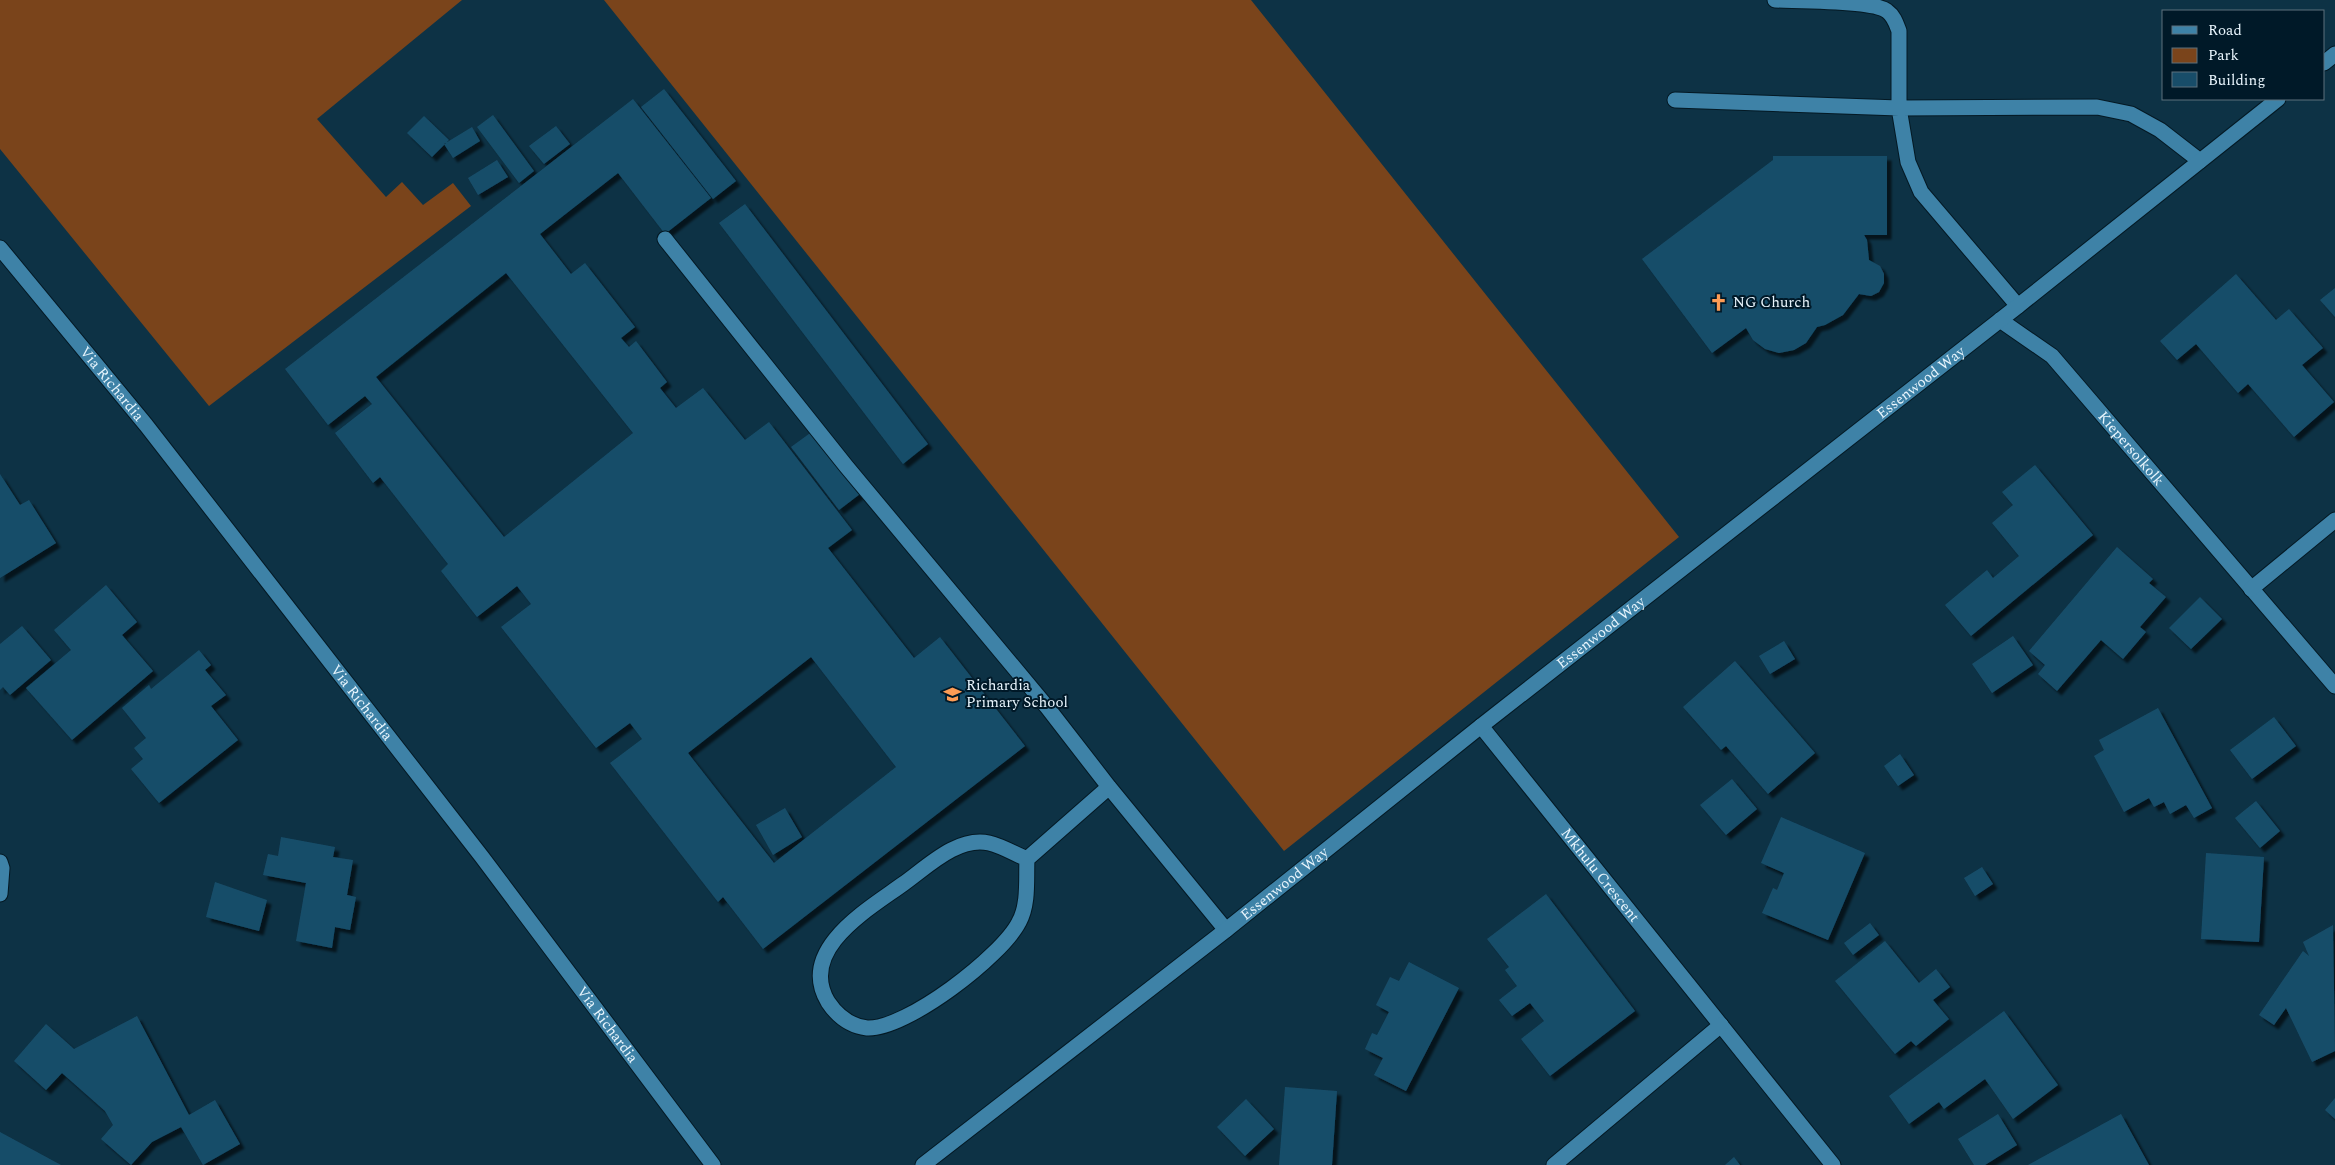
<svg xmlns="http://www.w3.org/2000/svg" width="2335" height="1165" font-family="Spectral,serif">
<defs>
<filter id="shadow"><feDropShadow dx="4.5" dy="4.5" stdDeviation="1" flood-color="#0009"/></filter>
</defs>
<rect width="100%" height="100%" fill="#0d3245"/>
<path fill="#7a441b" d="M0,0H462L317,119L386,197L402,182L423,205L453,183L471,206L209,406L0,149Z
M604,0H1251L1679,537L1284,851Z"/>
<path fill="#184d69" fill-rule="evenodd" filter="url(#shadow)" d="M664,89L736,181L713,199L641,107Z
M633,99L711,198L665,234L618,173L540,234L571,274L585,263L635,327L621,338L629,347L636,341L667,382L660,388L676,408L703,388L745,440L769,422L852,530L828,548L914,658L940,637L1025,746L763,949L723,897L718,902L610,763L642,739L630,723L596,748L501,627L531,604L517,586L477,617L441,571L448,564L380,477L373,483L335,433L372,404L365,396L328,425L285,369ZM506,273L633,433L504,537L376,377ZM811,657L896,767L774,863L688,753Z
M493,115L534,171L519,183L477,127Z
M424,116L449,140L432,157L407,133Z
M556,126L570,144L544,164L529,146Z
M472,127L480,141L453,158L444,144Z
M1773,156H1887V235H1864L1867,240L1869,260L1880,266L1884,274V283L1879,292L1871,296L1859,294L1843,315L1825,325L1817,327L1806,343L1794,350L1779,353L1765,349L1753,340L1746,328L1712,353L1642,259L1773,160Z
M497,160L508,177L478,195L468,178Z
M745,204L928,444L903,464L719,223Z
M2236,274L2276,320L2289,309L2323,348L2302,365L2334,402L2294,437L2248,384L2238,393L2196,344L2177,360L2160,341Z
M2335,288V317L2320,300Z
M813,431L860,494L839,510L791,447Z
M2035,465L2093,535L1971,636L1945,605L1987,570L1993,578L2019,556L1992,523L2013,505L2002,492Z
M0,474L20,505L29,500L56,543L0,578Z
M2117,547L2153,579L2149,583L2166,597L2140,627L2146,632L2123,659L2101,640L2057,691L2038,674L2045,665L2029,651Z
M106,585L137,622L122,635L153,671L72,740L26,688L71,650L54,630Z
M2200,597L2222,619L2191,649L2169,628Z
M22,626L51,660L10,695L3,687L0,690V644Z
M2013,636L2033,665L1992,693L1972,664Z
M1784,641L1795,659L1770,674L1759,656Z
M199,650L211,665L205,670L226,695L211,706L238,740L159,803L131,769L143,759L134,748L146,738L122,708L149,685L151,689Z
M1735,661L1815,753L1768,794L1726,746L1721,750L1683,707Z
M2158,708L2212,808L2194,818L2186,805L2170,814L2164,802L2154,807L2149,798L2124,812L2094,756L2104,750L2099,740Z
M2274,717L2296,746L2252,779L2230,750Z
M1900,754L1914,775L1898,786L1884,766Z
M1732,779L1757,809L1726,835L1700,805Z
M2256,801L2280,831L2260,848L2235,818Z
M785,808L802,837L773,855L756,825Z
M1781,817L1865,853L1828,940L1762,913L1773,888L1777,890L1784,873L1761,863Z
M281,837L335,847L333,857L353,860L347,895L356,897L350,930L335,927L332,948L296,941L306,883L263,875L268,854L278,856Z
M2206,853L2264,857L2259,942L2201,939Z
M1982,867L1993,884L1975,896L1964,878Z
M215,882L267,900L259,931L206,917Z
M1546,894L1635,1011L1550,1076L1521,1039L1544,1021L1530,1003L1512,1016L1499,1000L1517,986L1505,970L1509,967L1487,939Z
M1870,923L1879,935L1853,955L1844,943Z
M2333,925L2335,1051L2312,1062L2286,1008L2274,1025L2259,1015L2303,951L2309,956L2303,942Z
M1885,941L1919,983L1936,969L1950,987L1933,1000L1949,1019L1916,1046L1911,1041L1895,1054L1835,981Z
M1409,962L1459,988L1406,1091L1374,1075L1383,1058L1365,1049L1372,1033L1377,1035L1389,1012L1376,1005L1390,977L1399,981Z
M2004,1011L2058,1085L2013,1119L1985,1079L1944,1109L1939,1102L1909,1124L1889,1096Z
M137,1016L189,1115L215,1100L240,1144L203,1165L181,1127L152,1142L131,1165L101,1139L113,1125L105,1111L62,1073L46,1090L14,1061L46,1024L74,1049Z
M1285,1087L1337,1091L1332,1165H1279Z
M2335,1098V1119L2325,1110Z
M1246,1099L1274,1129L1245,1156L1217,1127Z
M1998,1114L2017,1145L1985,1165H1974L1958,1139Z
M2121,1114L2149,1165H2028Z
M0,1132L61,1165H0Z
M1734,1157L1740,1165H1725Z"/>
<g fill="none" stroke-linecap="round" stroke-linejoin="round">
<defs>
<path id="lane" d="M1775,0C1798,1 1873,0 1887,11C1894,16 1896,23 1899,31V108L1908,162L1921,192L2018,306
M1675,100L1899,108L2097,107L2131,114L2160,130L2200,161
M665,239L846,466L1047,707L1109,787L1226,930
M1027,859C1015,854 1002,846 989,843C957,836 926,868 903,884C867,910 797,950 828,1002C838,1017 850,1026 867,1028C906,1030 1002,956 1019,922C1029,904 1026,879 1027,859L1109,787"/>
<g id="street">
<path d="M2324,63L2335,54"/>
<path id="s1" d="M0,248L146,425L482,857L713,1165"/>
<path id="s2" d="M2000,320L2052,356L2335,686"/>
<path d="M2251,589L2335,520"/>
<path id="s3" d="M1481,726L1833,1165"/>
<path d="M0,862L2,868L0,894"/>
<path id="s4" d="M923,1165L1226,930L1481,726L2018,306L2278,99"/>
<path d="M1554,1165L1721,1025"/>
</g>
</defs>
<use href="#lane" stroke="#041924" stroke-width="17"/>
<use href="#street" stroke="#041924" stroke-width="17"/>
<use href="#lane" stroke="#3e82a7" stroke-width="15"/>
<use href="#street" stroke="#3e82a7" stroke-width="15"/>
</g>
<defs>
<symbol id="church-bare" viewBox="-9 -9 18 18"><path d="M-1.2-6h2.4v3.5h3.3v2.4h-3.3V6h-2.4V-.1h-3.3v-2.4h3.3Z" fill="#fd9c55" stroke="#001928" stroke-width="2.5" paint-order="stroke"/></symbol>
<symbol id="school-bare" viewBox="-9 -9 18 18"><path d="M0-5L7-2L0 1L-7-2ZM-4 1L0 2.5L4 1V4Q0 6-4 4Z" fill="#fd9c55" stroke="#001928" stroke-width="2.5" paint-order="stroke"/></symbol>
</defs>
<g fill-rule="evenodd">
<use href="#church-bare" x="1706" y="290" width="25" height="25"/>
<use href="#school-bare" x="940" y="682" width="25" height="25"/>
</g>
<g text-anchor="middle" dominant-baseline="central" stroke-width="4" stroke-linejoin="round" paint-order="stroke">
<g font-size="15" fill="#e8f5fd" stroke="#001928" text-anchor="start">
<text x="1733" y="302">NG Church</text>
<text x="966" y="685">Richardia<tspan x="966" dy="17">Primary School</tspan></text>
</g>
<g font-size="15" fill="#e8f5fd" stroke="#001928">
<text stroke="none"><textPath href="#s4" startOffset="1268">Essenwood Way</textPath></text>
<text stroke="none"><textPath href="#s1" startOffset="176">Via Richardia</textPath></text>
<text stroke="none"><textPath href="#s2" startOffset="185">Kiepersolkolk</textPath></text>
<text stroke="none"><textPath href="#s4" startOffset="862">Essenwood Way</textPath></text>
<text stroke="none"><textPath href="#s1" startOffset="581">Via Richardia</textPath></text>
<text stroke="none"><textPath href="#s3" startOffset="191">Mkhulu Crescent</textPath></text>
<text stroke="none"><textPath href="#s4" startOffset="458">Essenwood Way</textPath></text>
<text stroke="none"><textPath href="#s1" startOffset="986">Via Richardia</textPath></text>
</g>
</g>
<rect x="2162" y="10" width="162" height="90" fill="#001928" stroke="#5d717d"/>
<rect x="2172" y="26" width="25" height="8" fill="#3e82a7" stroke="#5d717d"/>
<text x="2208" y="35" font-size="15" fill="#e8f5fd">Road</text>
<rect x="2172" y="48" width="25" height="15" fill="#7a441b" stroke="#5d717d"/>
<text x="2208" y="60" font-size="15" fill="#e8f5fd">Park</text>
<rect x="2172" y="72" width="25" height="15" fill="#184d69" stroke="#5d717d"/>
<text x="2208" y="85" font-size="15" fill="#e8f5fd">Building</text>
</svg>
